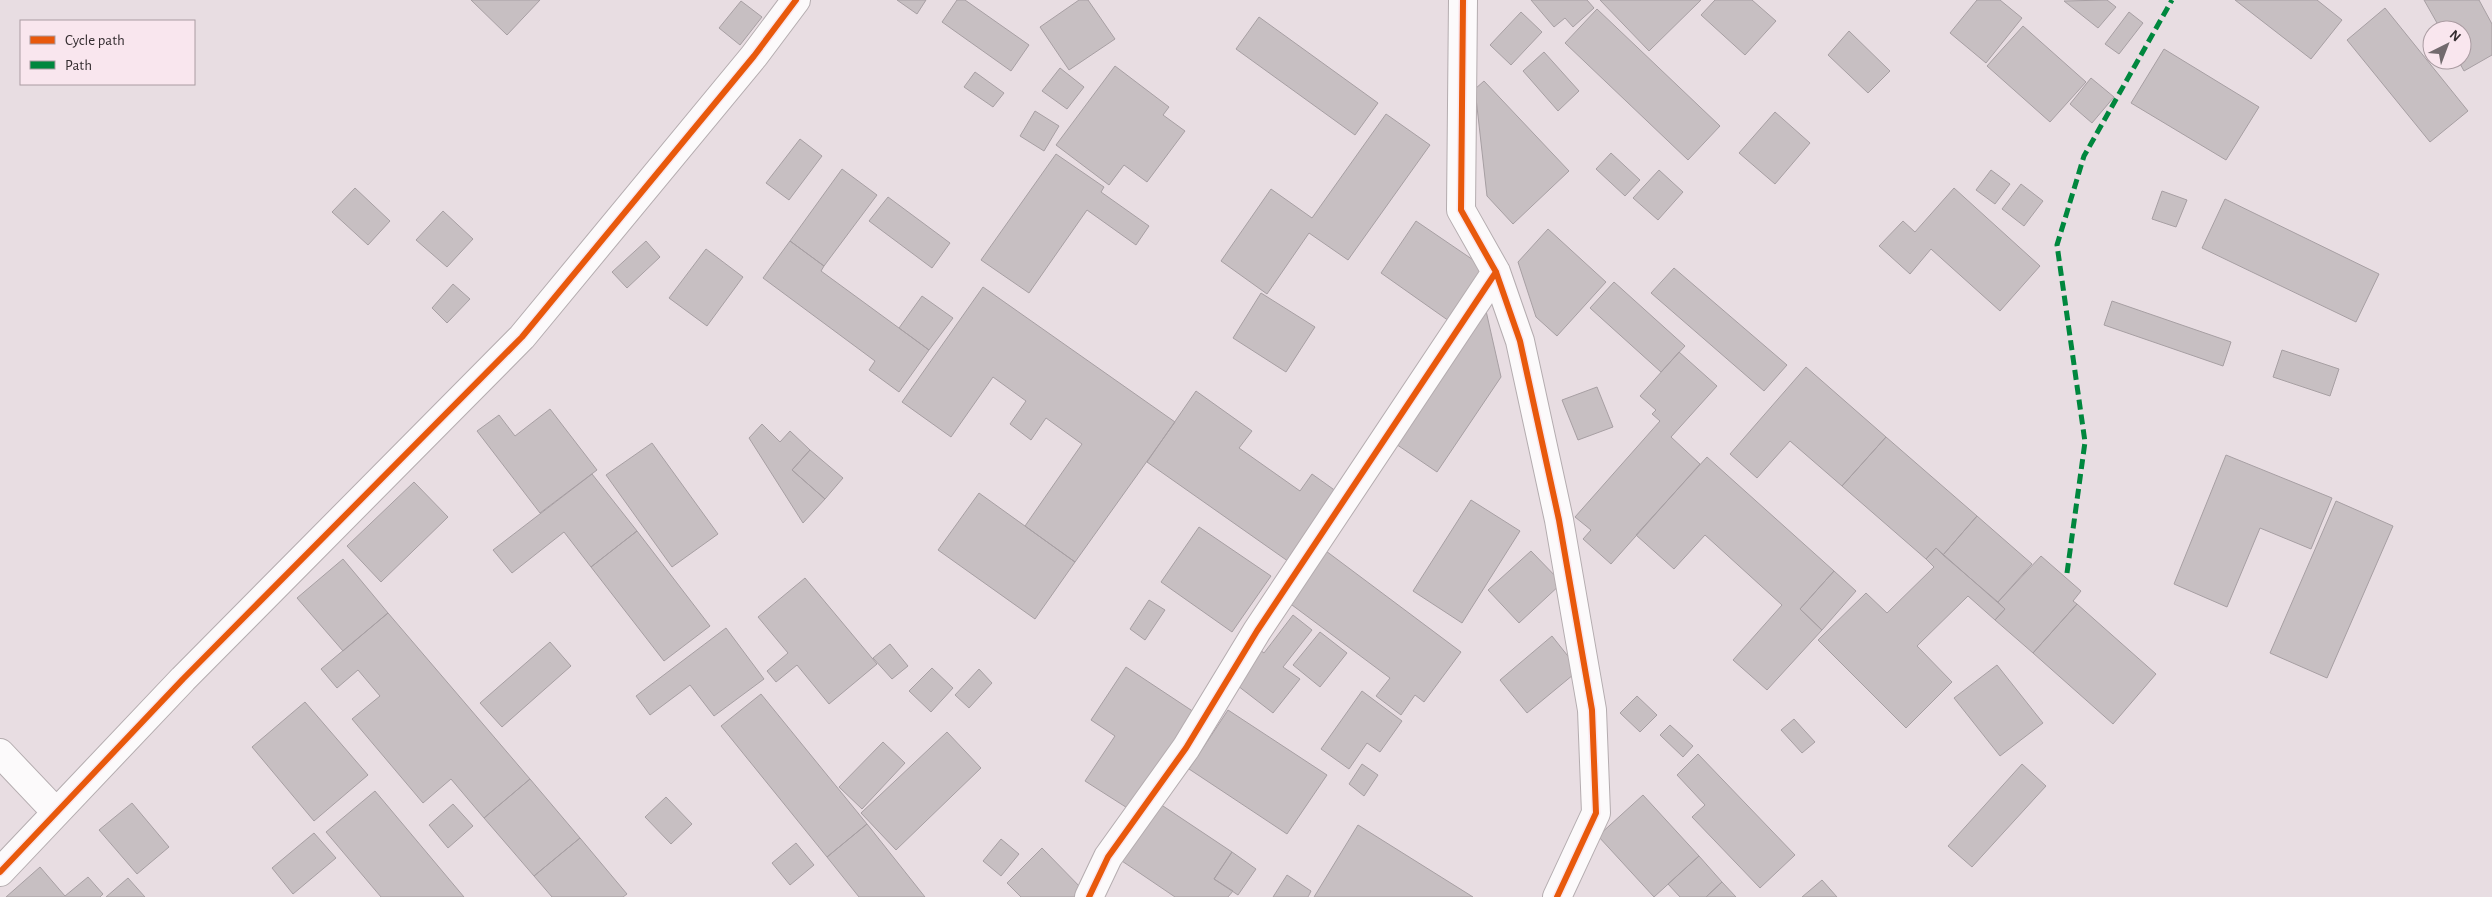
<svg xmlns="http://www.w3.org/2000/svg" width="2492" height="897" font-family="'Alegreya Sans',sans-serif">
<rect width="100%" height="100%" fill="#e8dde2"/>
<path fill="#c7bfc2" stroke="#a79fa3" d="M471,0H540L507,35Z
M897,0H926L917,14Z
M957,0H965L1029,45L1011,71L942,22Z
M1079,0H1088L1115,39L1069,70L1040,27Z
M1531,0H1587L1594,8L1573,27L1565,18L1554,27Z
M1600,0H1701L1649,51Z
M1715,0H1752L1776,21L1745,55L1701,15Z
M1977,0H2000L2022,18L1986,63L1950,33Z
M2107,0L2116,7L2098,28L2064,1Z
M2235,0H2317L2342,20L2311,59Z
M2424,0H2479L2492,24V55L2464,71L2458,60H2462V30H2441Z
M741,1L762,17L740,45L719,28Z
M2385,8L2468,111L2430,142L2347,40Z
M1597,9L1720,126L1688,160L1565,43Z
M1521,12L1542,32L1511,65L1490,45Z
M2129,12L2143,23L2119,54L2105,44Z
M1259,17L1378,103L1355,135L1236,49Z
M2023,26L2086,82L2050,122L1987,66Z
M1849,31L1890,71L1868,93L1828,55Z
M2164,49L2259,107L2226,160L2131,103Z
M1544,52L1579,91L1558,111L1523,71Z
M1115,66L1169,107L1163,115L1185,131L1147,182L1124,165L1109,185L1056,145Z
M1060,68L1084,87L1067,109L1042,91Z
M975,72L1004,93L993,107L964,87Z
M2091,78L2114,97L2092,123L2070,104Z
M1484,81L1569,171L1513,224L1487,196L1475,89Z
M1035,111L1059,126L1044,151L1020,136Z
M1775,112L1810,143L1775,184L1739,153Z
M1386,114L1430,145L1348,260L1309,233L1267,294L1221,261L1271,189L1312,218Z
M800,139L822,156L789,200L766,183Z
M1611,153L1640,180L1625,196L1596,169Z
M1056,154L1104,187L1101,192L1149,226L1136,245L1087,210L1029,293L981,260Z
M842,169L877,195L824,266L790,241Z
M1659,170L1683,192L1658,220L1633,198Z
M1991,170L2010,184L1995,204L1976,190Z
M2021,184L2043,201L2024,226L2002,209Z
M355,188L390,221L368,245L332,212Z
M1954,188L2040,266L2000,311L1931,249L1910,274L1879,246L1903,221L1915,232Z
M2162,191L2187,200L2176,227L2152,219Z
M888,197L950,243L932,268L869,221Z
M2225,199L2379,274L2356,322L2202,248Z
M443,211L473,239L447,267L416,240Z
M1416,221L1485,268L1449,321L1381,273Z
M1548,229L1606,282L1557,336L1536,317L1518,262Z
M646,241L660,257L627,288L612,272Z
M790,241L824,266L821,271L929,350L899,392L869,370L875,361L763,278Z
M706,249L743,277L707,326L669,298Z
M1674,268L1787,365L1764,391L1651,293Z
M1614,282L1685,346L1661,372L1590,308Z
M453,284L470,299L447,323L432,308Z
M983,287L1175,422L1075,562L1025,526L1082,444L1046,418L1031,440L1010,424L1026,401L993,377L951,437L902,402Z
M1261,293L1315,327L1286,372L1233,338Z
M922,296L953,318L929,350L899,328Z
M2112,301L2231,342L2223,366L2104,325Z
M1484,302L1501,377L1437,472L1390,440Z
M2282,350L2339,369L2330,396L2273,377Z
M1679,352L1717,386L1671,437L1700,464L1611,564L1583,539L1591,530L1575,517L1660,421L1652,414L1656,410L1640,396Z
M1806,367L1886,437L1842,486L1790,441L1757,478L1730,454Z
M1597,387L1613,427L1578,440L1562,400Z
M1196,391L1252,431L1239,448L1300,491L1312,474L1340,494L1292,564L1147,462Z
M550,409L597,470L540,513L477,431L499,415L515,436Z
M762,424L780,442L790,431L810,450L792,470L825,499L803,523L749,438Z
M1886,437L1977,516L1943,555L1936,548L1926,559L1842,486Z
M652,443L718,534L672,567L606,475Z
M810,450L843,478L825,499L792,470Z
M2226,455L2332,498L2311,549L2260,528L2227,607L2174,584Z
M1707,457L1834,571L1800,609L1822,630L1767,690L1733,660L1782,605L1705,535L1674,569L1636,535Z
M592,474L637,531L591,567L564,532L512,573L493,550Z
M414,482L448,517L381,582L347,546Z
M979,493L1075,562L1035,619L938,550Z
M1471,500L1520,531L1462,623L1413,591Z
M2336,501L2393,526L2327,678L2270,653Z
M1977,516L2032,564L1998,602L1943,555Z
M1199,527L1271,576L1232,632L1161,582Z
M637,531L710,626L664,661L591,567Z
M1936,548L2005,609L1995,620L1968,596L1917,646L1952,682L1906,728L1818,640L1866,593L1887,613L1934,567L1926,559Z
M1326,551L1461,652L1424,702L1415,695L1401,715L1376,696L1390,678L1288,602Z
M1531,551L1562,583L1519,623L1488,590Z
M2041,556L2081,591L2073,601L2077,604L2033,653L1995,620L2005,609L1998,602Z
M343,559L388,613L343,651L297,598Z
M1834,571L1856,591L1822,630L1800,609Z
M805,578L877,664L829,704L797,665L776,682L767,671L788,653L758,617Z
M1149,600L1165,610L1145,640L1130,629Z
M2077,604L2156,674L2113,724L2033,653Z
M388,613L530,779L484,818L451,779L423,803L352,719L380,696L358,670L337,688L321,669Z
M1293,615L1312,630L1283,667L1300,679L1273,713L1229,679L1255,646L1264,653Z
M726,628L764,679L714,716L690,685L650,715L636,696Z
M1320,632L1347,653L1320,687L1293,665Z
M1552,636L1579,670L1527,713L1500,680Z
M550,642L571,666L502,727L480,703Z
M890,644L908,666L892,679L873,658Z
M1997,665L2043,723L2000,756L1954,698Z
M1126,667L1197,714L1132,811L1085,781L1115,736L1091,720Z
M932,668L953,688L931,712L909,691Z
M979,669L992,683L969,708L955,695Z
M1362,691L1402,721L1380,752L1367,743L1349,769L1321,749Z
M761,694L867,824L827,857L721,726Z
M1637,696L1657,715L1640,732L1620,713Z
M305,702L368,775L314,821L252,747Z
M1228,710L1327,775L1287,834L1189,769Z
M1794,719L1815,742L1802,753L1781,730Z
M1670,725L1693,746L1683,757L1660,735Z
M947,732L981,768L896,850L861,813Z
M883,742L905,763L862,809L839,787Z
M1698,754L1795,855L1760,888L1692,817L1705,805L1677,775Z
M1362,764L1378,775L1364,796L1349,784Z
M2022,764L2046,786L1972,867L1948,846Z
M530,779L580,838L534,876L484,818Z
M375,791L464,897H381L326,832Z
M1643,795L1699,856L1654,897L1598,836Z
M666,797L692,824L671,844L645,817Z
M1157,802L1232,852L1214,879L1233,891L1228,897H1175L1119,859Z
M132,803L169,847L137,874L99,830Z
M453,804L473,826L448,848L429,825Z
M867,824L925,897H859L827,857Z
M1358,825L1473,897H1314Z
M314,833L336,858L293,894L272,868Z
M580,838L627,894L623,897H552L534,876Z
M1001,839L1019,854L1001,876L983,861Z
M796,843L814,865L790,885L772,863Z
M1042,848L1087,894L1086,897H1021L1007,883Z
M1232,852L1256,869L1238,895L1214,879Z
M1699,856L1722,882L1706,897H1680L1668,884Z
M40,867L65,896L88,877L103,894L100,897H6Z
M1287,875L1311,891L1308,897H1273Z
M128,878L145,897H106Z
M1822,880L1837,897H1802Z
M1722,882L1736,897H1706Z"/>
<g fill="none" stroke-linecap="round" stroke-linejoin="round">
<defs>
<path id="minor" d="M1463,0L1461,210L1496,272L1520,341L1559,520L1592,710L1596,813L1557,897
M0,753L56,812
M0,872L183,679L522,337L754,56L796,0
M1089,897L1108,857L1186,748L1257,631L1496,272"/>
</defs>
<use href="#minor" stroke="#b4acaf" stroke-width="30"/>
<use href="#minor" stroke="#fcfafb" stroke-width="28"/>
<path stroke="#00873e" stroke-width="5" stroke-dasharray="10 5" stroke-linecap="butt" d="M2067,573L2085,442L2057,245L2084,156L2172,0"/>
<defs>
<path id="cycleway" d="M1463,0L1461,210L1496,272L1520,341L1559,520L1592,710L1596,813L1557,897
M0,872L183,679L522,337L754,56L796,0
M1089,897L1108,857L1186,748L1257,631L1496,272"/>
</defs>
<use href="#cycleway" stroke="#f9e6ee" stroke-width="9"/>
<use href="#cycleway" stroke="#e8590c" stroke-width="6"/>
</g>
<rect x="20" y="20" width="175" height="65" fill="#f9e6ee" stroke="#aa9ca2"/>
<rect x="30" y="36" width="25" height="8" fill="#e8590c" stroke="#aa9ca2"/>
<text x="65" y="45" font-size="15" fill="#332c2f">Cycle path</text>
<rect x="30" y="61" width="25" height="8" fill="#00873e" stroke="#aa9ca2"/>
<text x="65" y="70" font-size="15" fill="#332c2f">Path</text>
<g transform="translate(2447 45) rotate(42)"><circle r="24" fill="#f9e6ee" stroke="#aa9ca2"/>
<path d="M0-4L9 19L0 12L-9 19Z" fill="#726a6e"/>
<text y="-8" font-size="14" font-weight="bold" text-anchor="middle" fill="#332c2f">N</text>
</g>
</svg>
